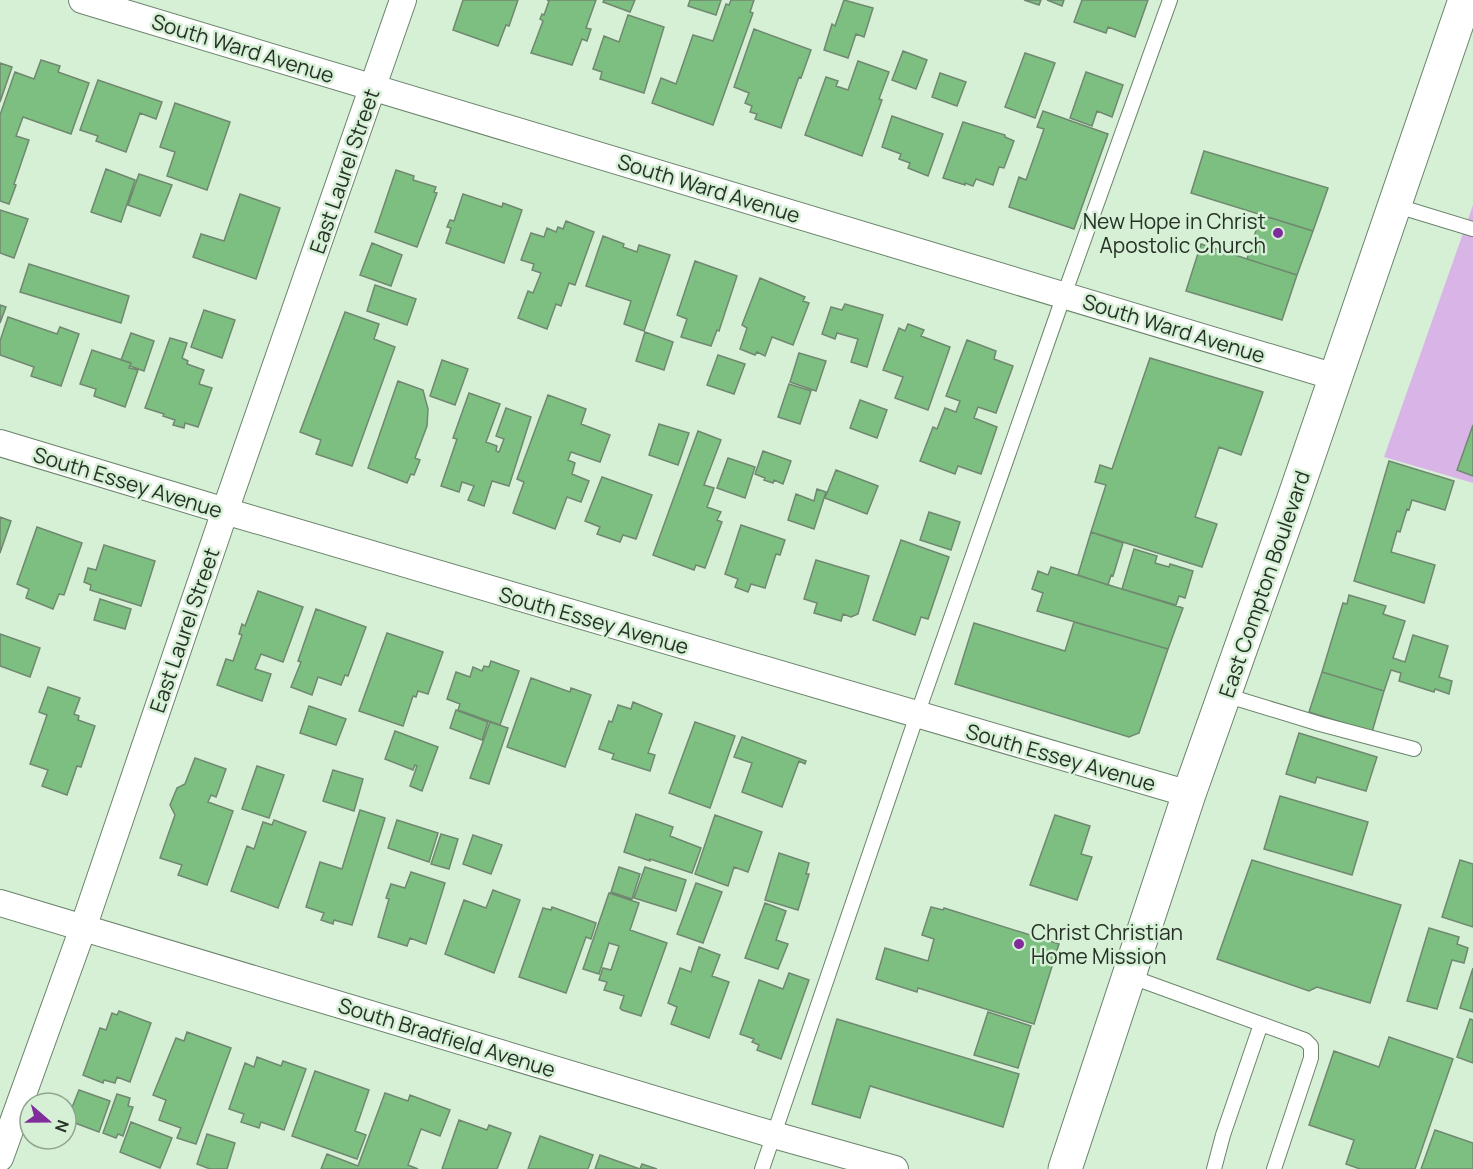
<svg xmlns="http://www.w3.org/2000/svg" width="1473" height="1169" font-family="Manrope,sans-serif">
<rect width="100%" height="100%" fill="#d6f0d6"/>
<path fill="#d9b5e7" d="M1473,205V483L1384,457Z"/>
<path fill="#7cbf80" stroke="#708870" stroke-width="1.5" d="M463,0H518L509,26L506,25L498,46L453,30Z
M547,0H596L586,28L591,29L587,41L582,39L572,65L531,53L543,21L540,19L542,14L544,15L549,1Z
M604,0H635L630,12L603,2Z
M690,0H721L716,15L688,6Z
M731,0H754L750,12L753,13L713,125L652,103L661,78L676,84L693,35L713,41L726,4L729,5Z
M844,0L873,8L864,37L856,34L848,58L824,50L832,24L835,26Z
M1024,0H1041L1039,5Z
M1047,0H1064L1062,6Z
M1082,0H1148L1135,37L1108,27L1106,33L1074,22Z
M628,15L664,27L644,93L600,79L602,72L593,69L604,36L619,42Z
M754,29L811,50L801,78L799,77L781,128L755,119L757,114L750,112L752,106L745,103L749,93L734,87Z
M903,51L927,60L916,89L892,80Z
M1025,53L1055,63L1035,118L1005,107Z
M41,60L60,66L58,72L89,83L71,134L23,117L16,136L29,140L14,184L16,185L9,204L0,201V115L15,72L34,79Z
M858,61L889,72L879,99L882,100L862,156L805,135L826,77L838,81L836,86L848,90Z
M0,63L12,67L0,102Z
M1086,72L1123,85L1112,117L1097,111L1092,126L1070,118Z
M940,73L966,82L957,106L932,97Z
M98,80L162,102L156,119L140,113L126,152L96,141L98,136L80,130Z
M175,103L230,122L207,190L167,176L175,152L160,147Z
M1043,111L1108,134L1074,229L1009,207L1019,177L1026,180L1044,129L1037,127Z
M892,116L943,134L928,176L908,168L910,163L899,159L901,154L882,147Z
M963,122L1005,135V137L1014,141L1004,168L999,167L993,185L976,179L973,186L965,183V185L943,178Z
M1204,151L1328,188L1313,231L1191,193Z
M106,169L135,180L121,222L91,212Z
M396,170L414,176L413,180L436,187L434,192L437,193L417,247L375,232Z
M139,174L172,185L160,216L128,205Z
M240,194L280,208L256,279L193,257L201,234L224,241Z
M463,194L502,207L503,203L522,210L504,263L446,243L451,228L447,227L450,220L454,221Z
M0,210L28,219L14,258L0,253Z
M1261,215L1313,231L1297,275L1247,259Z
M566,221L594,232L575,285L569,283L561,306L556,304L547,329L518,318L528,291L533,293L541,273L532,270L534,264L521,260L531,233L544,237L547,228L556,232L558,227L563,229Z
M603,236L624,244L623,247L637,252L639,245L670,255L644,331L624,324L631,301L586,286Z
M372,243L402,255L391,286L360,275Z
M1201,244L1297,275L1282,320L1186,291Z
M695,261L737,276L719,331L717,330L711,346L681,337L687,319L677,315Z
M29,264L129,296L121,323L20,292Z
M760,278L805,297L803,301L809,303L793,345L772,337L765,356L757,352L755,355L740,349L747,328L742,325Z
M375,285L416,299L407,325L367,311Z
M845,304L883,315L867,367L851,362L858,339L837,333L835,339L822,334L831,307L842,310Z
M0,305L6,307L0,323Z
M204,310L235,320L222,358L191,347Z
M345,312L379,324L374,339L395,347L352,466L316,454L321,440L300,432Z
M8,317L57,334L60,327L79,334L61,386L31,376L34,367L0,355V341Z
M908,324L924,330L921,336L950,347L928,410L895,398L903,377L883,370L899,328L905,331Z
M645,332L673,342L664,370L636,361Z
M131,333L154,341L144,371L130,366L131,363L121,360Z
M170,338L187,343L182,358L188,361L187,364L204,370L199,384L212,388L198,427L185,423L184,428L173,425L175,420L163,416L164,414L145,408Z
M967,340L996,351L994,359L1013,366L996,413L978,407L974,418L997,427L981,474L958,466L955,474L920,461L933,427L937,429L945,408L956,412L960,401L946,396Z
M92,350L131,363L129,368L138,370L125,407L94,396L96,389L80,384Z
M799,353L826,361L816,391L790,382Z
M718,355L745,364L734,394L707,385Z
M1150,358L1263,392L1241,455L1219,447L1195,517L1217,524L1202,567L1091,532L1106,485L1095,482L1100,465L1112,469Z
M442,360L468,369L455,405L430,396Z
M398,381L423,390L428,409L427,426L415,458L420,460L414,475L411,474L407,483L368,468Z
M789,384L811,391L800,424L778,417Z
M469,393L500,404L486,442L497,446L496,451L499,452L504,439L496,436L506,408L531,417L509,486L492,481L484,506L468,500L474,486L462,482L459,492L441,486L457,439L453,438Z
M548,395L586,409L581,424L610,435L600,462L571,452L568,460L575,463L572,474L589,481L581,502L567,497L555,529L513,513L524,482L517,479Z
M860,400L887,410L877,438L850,428Z
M659,424L689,433L678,465L649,455Z
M1473,425V476L1457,470Z
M698,431L721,440L704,485L714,488L707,507L721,512L717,520L722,522L705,568L696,565L694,570L653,555Z
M763,451L791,461L783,484L774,480L773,483L764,480L765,478L755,474Z
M728,458L755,467L745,498L717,488Z
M1389,461L1454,481L1445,510L1412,500L1409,510L1407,509L1400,532L1397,531L1391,552L1435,565L1424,603L1354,581Z
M836,470L878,486L867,514L825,498Z
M602,477L652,495L636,539L623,535L620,542L597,534L600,527L585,521Z
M817,489L826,492L814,529L788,520L796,494L814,501Z
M929,512L960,522L951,550L920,540Z
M0,517L11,521L0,553Z
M741,525L785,540L780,555L776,554L765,588L751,584L748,592L735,587L738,579L725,574Z
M37,527L82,543L64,595L59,594L53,609L26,598L29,589L17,584Z
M1091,532L1123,543L1113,576L1111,575L1108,585L1078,575Z
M901,540L949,557L928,619L921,617L915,635L873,620Z
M104,545L155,561L141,606L90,590L91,585L84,582L88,568L96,570Z
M1134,549L1157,556L1155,563L1169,567L1170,564L1193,571L1185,598L1179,596L1176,605L1122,589Z
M816,560L869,576L858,614L851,617L843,614L841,621L814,613L817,603L804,599Z
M1051,567L1183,608L1168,649L1037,611L1043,593L1032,589L1038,571L1048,575Z
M258,591L303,607L283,662L261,654L255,669L271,674L262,701L217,685L226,659L233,661L242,635L239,634L242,624L245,626Z
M1349,595L1386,606L1383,614L1405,621L1393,658L1405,662L1413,635L1448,646L1439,677L1452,681L1449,694L1435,689L1434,692L1399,681L1401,673L1391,670L1384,691L1322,672L1343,603L1347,604Z
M100,599L131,609L125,629L94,620Z
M316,609L366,627L348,676L345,675L341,685L318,677L312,695L291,687L301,662L298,661Z
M1074,622L1168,649L1139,733L1129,737L955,684L974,623L1065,651Z
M387,633L443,652L428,694L418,691L416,697L413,696L403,726L359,711Z
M0,634L40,648L30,677L0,666Z
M491,661L519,671L500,725L458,710L460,704L447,699L456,672L470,677L473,667L482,671L484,666L489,667Z
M1322,672L1384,691L1372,732L1309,712Z
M531,678L570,692L571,688L591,695L565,767L507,747Z
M48,687L80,698L74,714L79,716L78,720L95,726L81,767L77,766L67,795L42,786L48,770L30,764L47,715L39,712Z
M633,702L662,714L648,753L655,755L650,771L612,759L614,754L599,749L609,721L612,722L618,705L631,709Z
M309,706L346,719L336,745L300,733Z
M456,710L488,722L482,740L450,728Z
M490,722L508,728L489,784L470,778Z
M695,722L735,736L710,808L669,793Z
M395,731L438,747L422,791L410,786L417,766L415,765L413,770L385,759Z
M1299,733L1377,757L1366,791L1317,777L1315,783L1286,774Z
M742,737L806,761L805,764L799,761L782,807L742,792L752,763L734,757Z
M195,758L226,769L216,797L211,795L208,802L233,811L207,885L178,875L182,865L160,858L175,815L170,805L177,788L185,784Z
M257,766L284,775L269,818L242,809Z
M333,770L363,779L354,811L323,801Z
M1280,796L1368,822L1352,875L1264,849Z
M360,810L385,818L352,925L334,920L333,924L321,920L324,913L306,907L320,862L342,869Z
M636,814L673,827L670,836L701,848L692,873L650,859V861L624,852Z
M715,815L762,832L748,872L734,867L728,886L695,874Z
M1055,815L1090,826L1081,854L1092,857L1077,900L1030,885Z
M274,820L306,832L278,908L231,891L247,846L254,849L263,822L272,825Z
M397,820L438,833L429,862L388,848Z
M441,834L458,839L449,869L431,864Z
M473,835L502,845L491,874L463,864Z
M779,853L809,863L806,874H809L798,910L765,900Z
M1252,860L1401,905L1370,1003L1317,987L1309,991L1217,959Z
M1460,860L1473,864V927L1442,917Z
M619,867L640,874L632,899L611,892Z
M645,867L686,880L676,911L634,898Z
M411,872L445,883L426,944L410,938L407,946L378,937L389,899L386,898L391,884L405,888Z
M696,883L722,892L703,943L677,934Z
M493,890L520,900L494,973L445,954L464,900L486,908Z
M609,893L639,903L630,930L667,943L641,1016L622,1010L620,1008L624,996L604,990L607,982L599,980L603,968L611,970L619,946L609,943L599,974L583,969Z
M765,903L786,911L776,940L788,944L778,969L745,958Z
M552,907L596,923L591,939L586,937L566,993L519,977L543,908L551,910Z
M931,907L943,910L944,908L1059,944L1034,1024L918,988L917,992L876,979L885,948L928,961L934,939L922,935Z
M1429,928L1459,937L1457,944L1468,948L1464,963L1452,960L1437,1009L1407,1001Z
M699,947L720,955L712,976L729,982L709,1038L671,1024L677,1007L668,1003L680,968L691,972Z
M1473,968V1012L1460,1008Z
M789,973L809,980L781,1059L757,1050L759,1045L752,1042L754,1039L740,1034L759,980L783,989Z
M119,1011L151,1023L130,1082L117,1077L115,1083L104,1080L103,1083L83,1075L100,1028L106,1030L112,1013L117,1015Z
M988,1012L1031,1026L1018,1068L974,1055Z
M837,1019L1019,1074L1003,1127L870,1086L860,1118L812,1104Z
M1470,1019L1473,1020V1063L1457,1057Z
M187,1032L231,1048L196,1144L177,1138L181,1128L159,1120L166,1100L153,1095L176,1038L184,1041Z
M1389,1037L1453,1059L1415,1169H1360L1346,1164L1354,1140L1309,1125L1334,1051L1379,1067Z
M257,1057L281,1066L283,1061L306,1069L284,1130L261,1122L259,1128L241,1122L244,1114L229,1109L245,1063L254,1067Z
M315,1071L369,1090L355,1131L366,1135L357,1159L292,1136Z
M79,1090L110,1101L99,1132L67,1120Z
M385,1093L408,1101L410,1095L450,1110L440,1136L421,1129L408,1165L418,1169H321L327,1154L358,1166Z
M117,1094L130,1098L128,1106L133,1107L123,1136L118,1134L116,1138L103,1133Z
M459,1120L487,1130L489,1125L511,1133L497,1169H442Z
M131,1122L172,1138L160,1168L120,1152Z
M1435,1130L1473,1143V1169H1421Z
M207,1134L235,1143L227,1169H210L197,1164Z
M540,1136L593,1155L588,1169H528Z
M600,1155L640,1169H595Z
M642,1164L657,1169H640Z"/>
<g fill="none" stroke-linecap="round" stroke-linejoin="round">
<defs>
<path id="service" d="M1394,205L1473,229
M1225,695L1320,724L1414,749
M1129,976L1305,1040L1311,1046V1058L1274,1169
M762,1169L917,715L1064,295L1170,0
M1214,1169L1223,1135L1261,1024"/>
<path id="minor" d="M82,0L1335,377
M0,443L225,511L1189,794
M0,903L774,1135L895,1169
M0,1158L83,928L225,511L403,0"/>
<path id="secondary" d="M1065,1169L1189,794L1293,501L1465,0"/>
</defs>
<use href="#service" stroke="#6b846c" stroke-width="16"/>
<use href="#minor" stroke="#6b846c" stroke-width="28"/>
<use href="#secondary" stroke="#6b846c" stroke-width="35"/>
<use href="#service" stroke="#fff" stroke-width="14"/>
<use href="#minor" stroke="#fff" stroke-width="26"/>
<use href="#secondary" stroke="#fff" stroke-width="33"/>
</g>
<g fill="#802d9c" stroke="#d6f0d6" stroke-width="2">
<circle cx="1278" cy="233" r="6"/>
<circle cx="1019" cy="944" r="6"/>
</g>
<g text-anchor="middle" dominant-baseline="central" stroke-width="5" stroke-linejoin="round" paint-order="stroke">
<g font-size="21" fill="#273127" stroke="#d6f0d6">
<text transform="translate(243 48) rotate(17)">South Ward Avenue</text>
<text transform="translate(344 171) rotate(-71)">East Laurel Street</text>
<text transform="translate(709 188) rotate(17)">South Ward Avenue</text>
<text transform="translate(1174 328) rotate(17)">South Ward Avenue</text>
<text transform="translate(128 482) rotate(17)">South Essey Avenue</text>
<text transform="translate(1264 584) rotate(-71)">East Compton Boulevard</text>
<text transform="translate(594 620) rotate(16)">South Essey Avenue</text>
<text transform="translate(184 630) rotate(-71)">East Laurel Street</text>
<text transform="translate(1061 757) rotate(16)">South Essey Avenue</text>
<text transform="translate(447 1037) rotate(17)">South Bradfield Avenue</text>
</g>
<g font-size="21" fill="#273127" stroke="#d6f0d6" text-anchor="end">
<text x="1266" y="221">New Hope in Christ<tspan x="1266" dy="24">Apostolic Church</tspan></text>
<text x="1031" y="932" text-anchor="start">Christ Christian<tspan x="1031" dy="24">Home Mission</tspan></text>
</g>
</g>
<g transform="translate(48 1121) rotate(110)"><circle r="28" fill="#d6f0d6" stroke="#90a490" stroke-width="1.5"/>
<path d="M0-4.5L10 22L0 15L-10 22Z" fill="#802d9c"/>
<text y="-9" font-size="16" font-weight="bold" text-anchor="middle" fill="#273127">N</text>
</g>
</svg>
